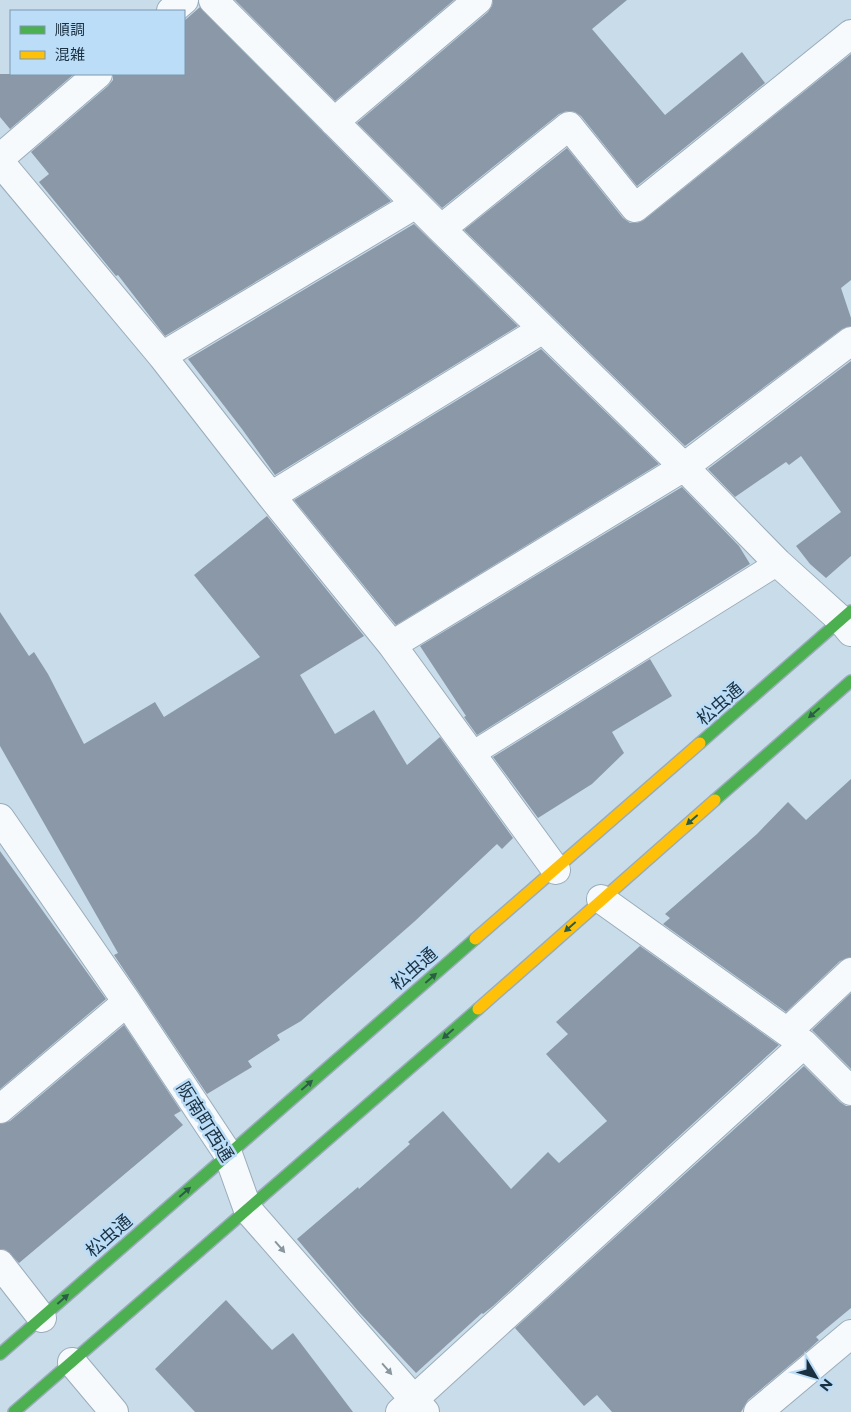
<svg xmlns="http://www.w3.org/2000/svg" width="851" height="1412" font-family="Montserrat,'Noto Sans JP',sans-serif">
<rect width="100%" height="100%" fill="#c9dcea"/>
<path fill="#8b98a7" d="M235,0H454L335,101Z
M493,0H627L592,29L665,115L742,52L765,83L637,186L581,116L575,112L567,111L559,114L442,208L357,123L488,12L492,6Z
M200,7L391,201L165,336L118,275L116,276L39,182L49,174L31,152L108,86L113,80V74H184V21Z
M851,54V280L841,288L851,318V326L842,329L685,446L464,230L567,148L623,218L630,223H637L644,220Z
M0,74H74L10,129L0,117Z
M414,224L518,326L275,475L242,429L188,359Z
M541,349L659,464L396,625L294,500Z
M851,361V556L826,578L810,564L796,546L841,512L801,456L789,465L786,462L735,497L708,469Z
M682,487L739,546L750,564L477,735L464,717L466,716L420,646Z
M267,516L364,636L300,675L335,734L374,710L407,765L440,737L513,838L502,849L497,844L415,921L301,1021L277,1035L280,1040L248,1061L252,1067L207,1094L114,955L118,953L0,746V612L29,656L34,652L48,674L84,744L155,702L164,717L260,657L194,575Z
M650,659L672,696L612,732L624,753L592,784L538,818L493,757Z
M851,779V957L840,961L786,1012L663,924L670,918L665,914L757,834L788,802L806,820Z
M0,851L106,999L0,1089Z
M640,946L779,1045L493,1306L483,1314L482,1313L416,1373L358,1311L297,1239L358,1187L359,1189L410,1144L408,1142L443,1111L511,1189L548,1152L559,1163L607,1121L546,1054L568,1034L556,1022Z
M851,993V1069L812,1030Z
M124,1025L181,1111L174,1115L183,1125L19,1263L6,1250L0,1249V1124L10,1121Z
M804,1066L840,1102L846,1106H851V1308L816,1337L819,1340L808,1350L748,1400L741,1412H612L597,1395L584,1406L515,1328Z
M226,1300L272,1350L293,1333L353,1412H195L155,1369Z"/>
<g fill="none" stroke-linecap="round" stroke-linejoin="round">
<defs>
<path id="lane" d="M472,754L778,563"/>
<path id="street" d="M213,0L441,229L684,467L778,563L841,620L851,632
M171,11L184,0
M334,122L478,0
M0,158L98,74
M0,162L162,356L271,496L392,645L556,870
M441,229L569,126L635,208L851,34
M162,356L416,204
M271,496L543,329
M392,645L684,467L851,341
M0,818L127,1002L228,1154L248,1210L425,1412
M601,899L804,1044L851,1091
M787,1032L851,972
M0,1109L127,1002
M0,1264L42,1318
M72,1362L114,1412
M400,1412L804,1044
M758,1412L851,1334"/>
<path id="fast" d="M700,743L851,611
M715,800L851,681
M0,1354L475,939
M14,1412L478,1009"/>
<path id="slow" d="M475,939L700,743
M478,1009L715,800"/>
</defs>
<use href="#lane" stroke="#9aacba" stroke-width="26"/>
<use href="#street" stroke="#9aacba" stroke-width="30"/>
<use href="#fast" stroke="#9aacba" stroke-width="14"/>
<use href="#slow" stroke="#9aacba" stroke-width="14"/>
<use href="#lane" stroke="#f7fafc" stroke-width="24"/>
<use href="#street" stroke="#f7fafc" stroke-width="28"/>
<use href="#fast" stroke="#4caf50" stroke-width="11"/>
<use href="#slow" stroke="#ffc107" stroke-width="11"/>
</g>
<defs><path id="oneway-solid" d="M-6-.8H1V-3.2L6.5 0L1 3.2V.8H-6Z" transform="scale(1.25)"/></defs>
<g fill="#2c5d47">
<use href="#oneway-solid" transform="translate(814 713) rotate(139)"/>
<use href="#oneway-solid" transform="translate(692 820) rotate(139)"/>
<use href="#oneway-solid" transform="translate(570 927) rotate(139)"/>
<use href="#oneway-solid" transform="translate(431 978) rotate(-41)"/>
<use href="#oneway-solid" transform="translate(448 1034) rotate(139)"/>
<use href="#oneway-solid" transform="translate(307 1085) rotate(-41)"/>
<use href="#oneway-solid" transform="translate(185 1192) rotate(-41)"/>
<use href="#oneway-solid" transform="translate(63 1299) rotate(-41)"/>
</g>
<g fill="#88969f">
<use href="#oneway-solid" transform="translate(280 1247) rotate(49)"/>
<use href="#oneway-solid" transform="translate(387 1369) rotate(49)"/>
</g>
<g text-anchor="middle" dominant-baseline="central" stroke-width="5" stroke-linejoin="round" paint-order="stroke">
<g font-size="18" fill="#1a3142" stroke="#bcddf7">
<text transform="translate(720 704) rotate(-41)">松虫通</text>
<text transform="translate(414 969) rotate(-41)">松虫通</text>
<text transform="translate(205 1122) rotate(58)">阪南町西通</text>
<text transform="translate(109 1236) rotate(-41)">松虫通</text>
</g>
</g>
<rect x="10" y="10" width="175" height="65" fill="#bcddf7" stroke="#7b98af"/>
<rect x="20" y="26" width="25" height="8" fill="#4caf50" stroke="#7b98af"/>
<text x="55" y="35" font-size="15" fill="#1a3142">順調</text>
<rect x="20" y="51" width="25" height="8" fill="#ffc107" stroke="#7b98af"/>
<text x="55" y="60" font-size="15" fill="#1a3142">混雑</text>
<g transform="translate(816 1377) rotate(128)" stroke="#bcddf7" stroke-width="4" paint-order="stroke">
<path d="M0-4L9 19L0 12L-9 19Z" fill="#1a3142"/>
<text y="-8" font-size="14" font-weight="bold" text-anchor="middle" fill="#1a3142">N</text>
</g>
</svg>
